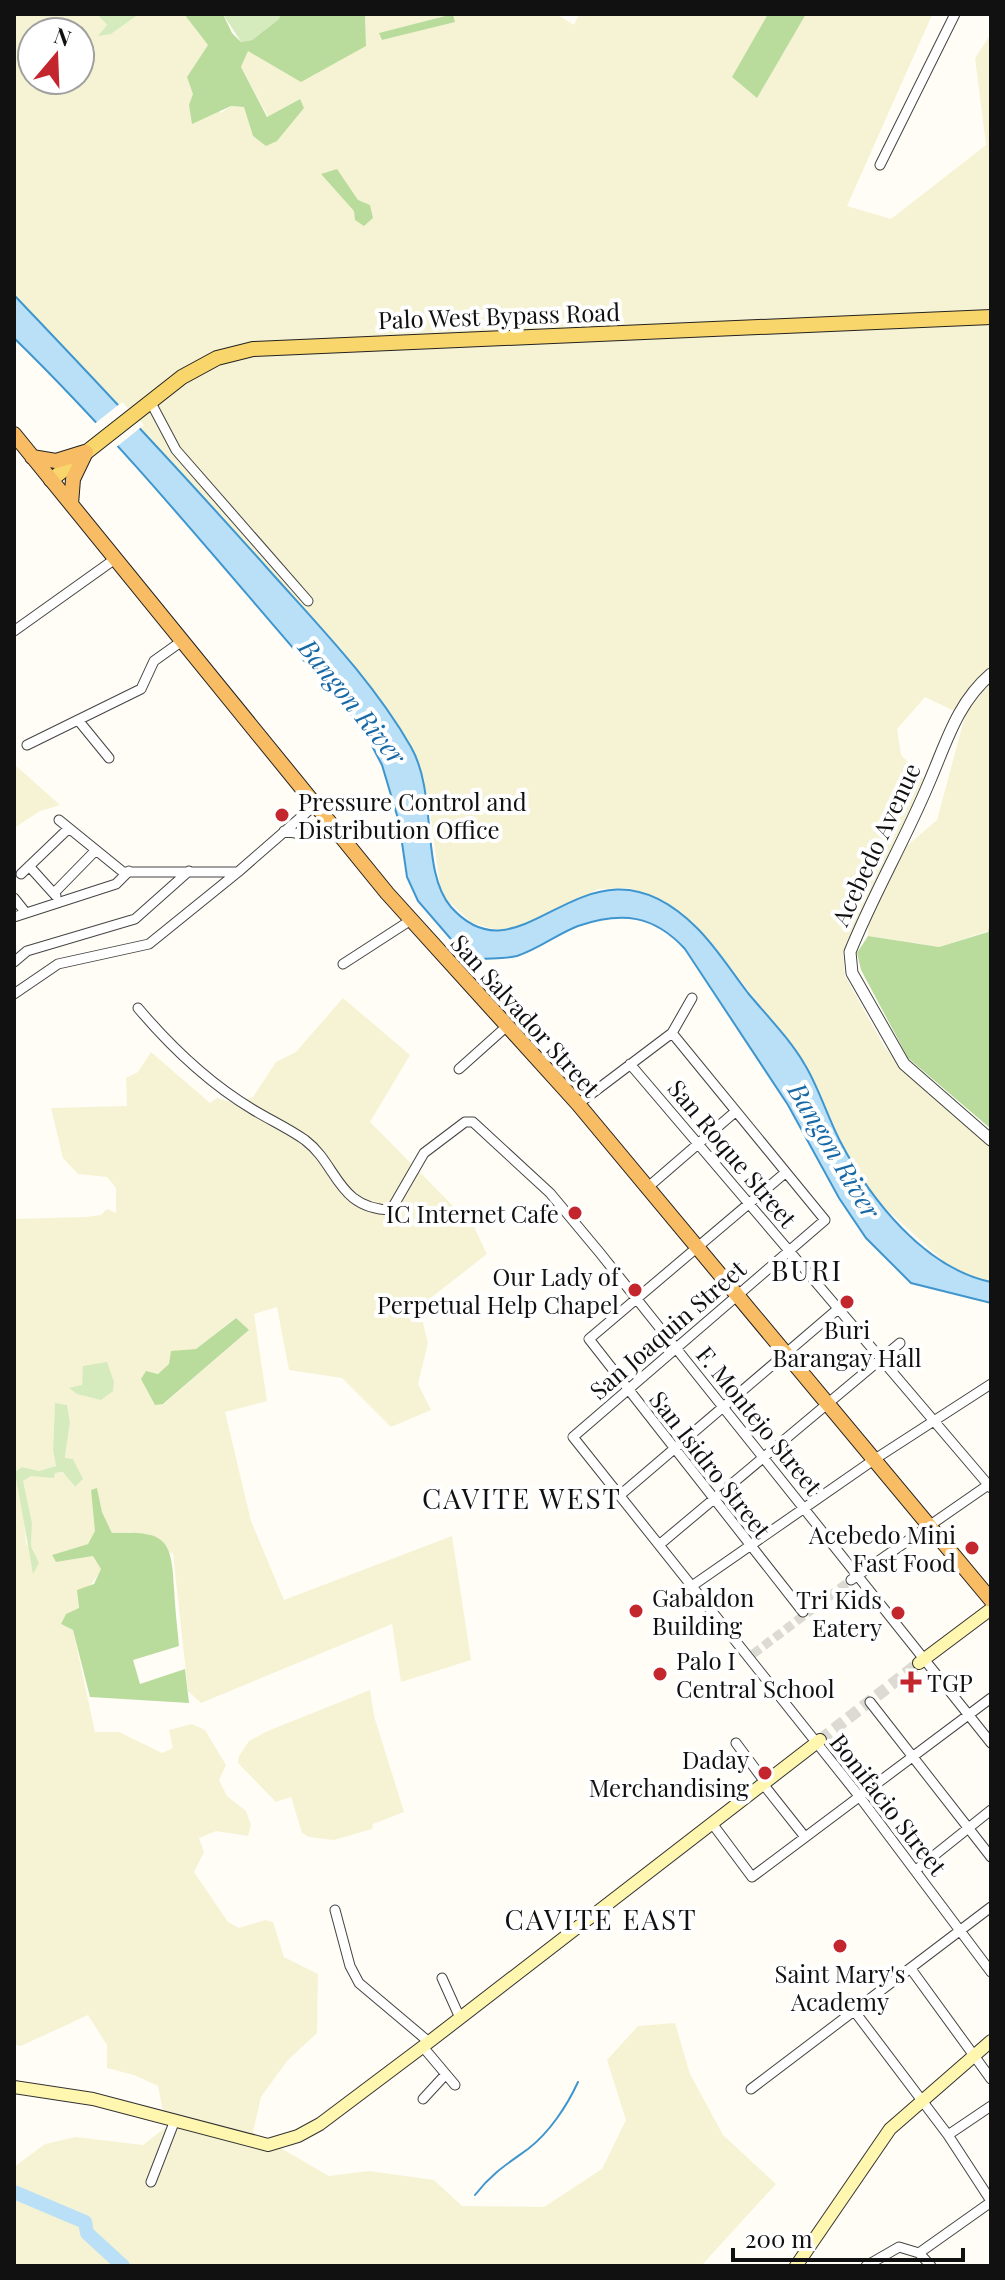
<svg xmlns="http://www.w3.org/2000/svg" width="1005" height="2280" font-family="'Playfair Display',serif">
<rect width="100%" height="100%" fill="#fffdf5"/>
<path fill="#f6f3d4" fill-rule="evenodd" d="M14,14H97L107,25L99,35L111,34L139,14H184L209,46L187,77L221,113L231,106L245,107L253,136L304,108L299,99L268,117L241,67L248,50L366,46L365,14H452L380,33L382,40L455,21L453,14H556L574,25L579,14H768L733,76L757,97L806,14H930L932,15L847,206L891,219L986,145L975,58L991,34V919L988,931L939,947L868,936V912L902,850L937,820L965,716L925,697L897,729L901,755L925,780L843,952L845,976L884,1046L903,1070L991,1147V1282L953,1270L883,1206L854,1168L806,1066L715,947L677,910L629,888L598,889L533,922L501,931L472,923L441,894L428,797L420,769L413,749L384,706L354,665L139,426L14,295ZM32,32H80V80H32Z
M14,764L60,805L40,811L14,828Z
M343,998L410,1055L370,1122L474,1227L487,1254L419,1307L428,1343L418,1384L431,1410L391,1427L342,1378L289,1370L277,1307L254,1314L267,1401L225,1412L251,1521L284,1600L452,1536L471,1660L401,1682L392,1624L201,1703L188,1691L173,1554L131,1532L112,1533L102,1512L97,1489L91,1490L96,1531L88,1544L52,1555L56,1562L93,1556L102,1569L78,1603L79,1609L61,1624L73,1630L95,1732H119L162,1753L173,1748L169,1730L192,1724L205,1730L226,1765L219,1780L227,1796L246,1811L251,1825L248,1836L216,1831L199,1838L204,1852L194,1872L228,1922L239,1928L265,1920L273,1922L284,1957L318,1974L317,2033L287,2061L261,2097L253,2132L329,2176L369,2171L434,2180L462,2206L544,2207L602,2169L626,2120L607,2060L638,2026L675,2023L690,2074L723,2135L776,2184L701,2266H14V2167L45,2144L76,2137L143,2145L166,2127L158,2086L134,2075L107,2068V2045L88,2015L21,2046L14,2044V1219L86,1217L101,1215L107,1209L116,1213V1188L107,1177L78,1174L63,1158L51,1108L127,1106L126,1078L138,1072L151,1052L210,1103L217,1098L234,1103L253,1097L276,1062L296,1052ZM235,1318L248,1331L164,1404L146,1371L158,1374L186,1350L196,1349ZM55,1404L67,1405L70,1422L65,1459H73L79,1472L74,1487L64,1472L31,1476L22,1481L32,1523L31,1546L35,1552L26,1544L23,1511L22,1467L39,1471L56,1466L53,1450Z
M370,1690L374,1716L404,1812L373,1824L372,1829L334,1840L309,1837L302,1833L291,1797L276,1802L238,1763L239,1756L249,1741L268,1731Z"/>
<path fill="#d5ebbd" d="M97,14H139L111,34L98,36L107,25Z
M223,14H280L279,19L252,40L241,42Z
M107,1362L114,1382L113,1391L101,1400L77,1394L69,1388L82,1385L83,1366Z
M55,1403L67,1405L70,1422L65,1458L73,1459L83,1479L75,1487L63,1472L55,1473L54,1478L31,1476L23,1481L32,1523L31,1546L39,1563L33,1574L15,1472L22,1467L39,1471L56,1466L53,1450Z"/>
<path fill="#b9dc9c" d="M184,14H223L232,33L241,42L252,40L279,19L280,14H365L366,46L301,82L248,51L241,67L267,117L300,99L304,108L277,141L266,146L253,136L244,107L231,106L192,124L189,105L193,94L187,77L208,45Z
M453,14L455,22L382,40L379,33Z
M768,14H806L757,98L732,77Z
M337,169L358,200L370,205L373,218L364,226L355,220L354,211L321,174Z
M991,919V1129L908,1058L861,970L857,953L868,936L939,947L988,932Z
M236,1318L249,1330L163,1404L155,1405L141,1379L146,1371L158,1374L169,1364L171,1351L196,1349Z
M97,1488L102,1512L112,1533C164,1531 172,1537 174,1588C175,1607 177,1626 179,1646L133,1660L140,1684L185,1669L189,1703L90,1697L73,1630L61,1624L66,1614L79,1608L77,1590L94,1584L101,1569L93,1556L56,1562L52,1555L88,1544L95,1531L91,1490Z"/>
<path fill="#b9e0f7" stroke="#3f96cf" stroke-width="2" d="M14,295C100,385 185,476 268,569C318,625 373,681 411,747C438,794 420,871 451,907C525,990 586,817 697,928C717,948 731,971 748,993C767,1016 790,1039 805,1065C819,1088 827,1116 840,1141C870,1199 924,1268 991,1282V1303L911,1283L866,1238L839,1198L788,1105L685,949C654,915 622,911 578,926C557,934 539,949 517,956C505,959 492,958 480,959L450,938L418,901L407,877L399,822L382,765L362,727C246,597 139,460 14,338Z"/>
<path fill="#fffdf5" d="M122,402L144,425L115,448L93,425Z"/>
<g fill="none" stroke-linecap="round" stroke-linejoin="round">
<path stroke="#3f96cf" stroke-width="2" d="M475,2195C491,2174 507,2164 528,2149C549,2133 567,2106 578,2082"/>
<path stroke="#b9e0f7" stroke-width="14" d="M14,2192L85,2222L87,2233L123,2266"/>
<path stroke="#dbdad3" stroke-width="9" stroke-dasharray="9 4.5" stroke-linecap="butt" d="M753,1654L851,1580"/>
<path stroke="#dbdad3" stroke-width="12" stroke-dasharray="12 6" stroke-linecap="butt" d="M820,1740L919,1663"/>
<defs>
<path id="minor" d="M880,165L955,14
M150,401L176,450L308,601
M14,631L115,559
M78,720L109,758
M27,745L141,689L154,661L182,641
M59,820L123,872H238L315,805
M284,831L306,835L332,825
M29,866L56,896
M21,874L69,828
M54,893L96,850
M14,898L26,913
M14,917L116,884L129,871
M14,962L27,951L135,919L189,871
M343,964L411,920
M14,994L58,964L149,944L238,872
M138,1008C171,1047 209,1083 252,1109C270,1120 288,1128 305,1140C338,1165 337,1209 391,1210L424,1153L465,1122H473L550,1193L600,1253L991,1743
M672,1033L825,1220L573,1437L859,1796L991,1972
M630,1064L991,1488
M459,1069L507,1026
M578,1104L672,1033L692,998
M785,1173L589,1339L803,1612
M647,1188L735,1112
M619,1496L839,1308
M659,1545L900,1343
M851,1580L991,1483
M692,1586L875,1459L991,1384
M870,1702L991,1857
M736,1743L765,1782
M763,1784L805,1837
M714,1826L752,1877L991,1698
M916,1870L991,1810
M335,1910L350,1966L359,1983L429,2042
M911,1969L991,2079
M442,1978L460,2018
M855,2012L948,2135L991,2201
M423,2047L455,2085
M751,2089L991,1907
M423,2099L446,2074
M948,2135L991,2106
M151,2182L175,2120
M919,2253L991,2202
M919,2253L931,2266
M866,2266L899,2247L919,2253"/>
<path id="tertiary" d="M991,674C956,704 946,744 928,785C904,842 873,895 850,952L852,973L904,1064L991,1140"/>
<path id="secondary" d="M919,1663L991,1609
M14,2087L93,2099L268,2145L298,2136L320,2124L429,2042L820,1740
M796,2266L890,2129L991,2041"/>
<path id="primary" d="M51,480L182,377L217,358L253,349L991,317"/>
<path id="trunk" d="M14,434L387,893L578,1104L991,1600
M32,457L56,461L85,452
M71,504L73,479L86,452"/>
</defs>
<use href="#minor" stroke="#444" stroke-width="11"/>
<use href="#tertiary" stroke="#444" stroke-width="13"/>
<use href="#secondary" stroke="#333" stroke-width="14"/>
<use href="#primary" stroke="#222" stroke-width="16"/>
<use href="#trunk" stroke="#222" stroke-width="16"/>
<use href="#minor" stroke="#fff" stroke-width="9"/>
<use href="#tertiary" stroke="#fff" stroke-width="11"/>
<use href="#secondary" stroke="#fff6b0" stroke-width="12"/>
<use href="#primary" stroke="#f9d66b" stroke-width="14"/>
<use href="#trunk" stroke="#f7bc64" stroke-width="14"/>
</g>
<g fill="#c4262e" stroke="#fff" stroke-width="3">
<circle cx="282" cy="815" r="8"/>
<circle cx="575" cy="1213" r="8"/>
<circle cx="635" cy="1290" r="8"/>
<circle cx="847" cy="1302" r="8"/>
<circle cx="972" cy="1548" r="8"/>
<circle cx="636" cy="1611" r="8"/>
<circle cx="898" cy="1613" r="8"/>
<circle cx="660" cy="1674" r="8"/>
<path d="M907 1670h8v8h8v8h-8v8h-8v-8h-8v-8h8z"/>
<circle cx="765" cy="1773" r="8"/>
<circle cx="840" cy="1946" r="8"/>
</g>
<g text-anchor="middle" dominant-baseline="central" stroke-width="8" stroke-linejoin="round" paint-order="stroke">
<g font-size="24" fill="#111" stroke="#fff">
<text transform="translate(499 315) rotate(-2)">Palo West Bypass Road</text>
<text transform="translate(875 844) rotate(-65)">Acebedo Avenue</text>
<text transform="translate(526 1015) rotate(48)">San Salvador Street</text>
<text transform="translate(733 1153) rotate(50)">San Roque Street</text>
<text transform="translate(667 1329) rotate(-41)">San Joaquin Street</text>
<text transform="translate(760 1420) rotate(51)">F. Montejo Street</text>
<text transform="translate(711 1464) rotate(52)">San Isidro Street</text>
<text transform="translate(889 1804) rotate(52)">Bonifacio Street</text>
</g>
<g font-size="24" fill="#111" stroke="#fff" text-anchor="end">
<text x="298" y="801" text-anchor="start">Pressure Control and<tspan x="298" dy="28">Distribution Office</tspan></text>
<text x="559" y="1213">IC Internet Cafe</text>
<text x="619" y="1276">Our Lady of<tspan x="619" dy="28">Perpetual Help Chapel</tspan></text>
<text x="847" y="1329" text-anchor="middle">Buri<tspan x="847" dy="28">Barangay Hall</tspan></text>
<text x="956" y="1534">Acebedo Mini<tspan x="956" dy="28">Fast Food</tspan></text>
<text x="652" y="1597" text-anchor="start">Gabaldon<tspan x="652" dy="28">Building</tspan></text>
<text x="882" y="1599">Tri Kids<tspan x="882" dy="28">Eatery</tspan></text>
<text x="676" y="1660" text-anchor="start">Palo I<tspan x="676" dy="28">Central School</tspan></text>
<text x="927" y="1682" text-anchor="start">TGP</text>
<text x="749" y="1759">Daday<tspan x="749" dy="28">Merchandising</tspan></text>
<text x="840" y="1973" text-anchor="middle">Saint Mary's<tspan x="840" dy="28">Academy</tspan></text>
</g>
<g font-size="26" font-style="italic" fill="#1768a6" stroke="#fff">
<text transform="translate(353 701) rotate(51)">Bangon River</text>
<text transform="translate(835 1150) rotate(59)">Bangon River</text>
</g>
<g font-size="28" letter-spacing="2" fill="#111" stroke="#fff">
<text x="807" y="1269">BURI</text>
<text x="522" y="1497">CAVITE WEST</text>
<text x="601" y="1918">CAVITE EAST</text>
</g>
</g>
<rect width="1005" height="2280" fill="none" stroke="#111111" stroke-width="32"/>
<g transform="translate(56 56) rotate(19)"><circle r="38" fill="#ffffff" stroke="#a0a0a0" stroke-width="2"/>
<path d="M0-6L14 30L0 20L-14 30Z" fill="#c4262e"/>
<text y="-12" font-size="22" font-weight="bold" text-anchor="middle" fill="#111111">N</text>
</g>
<path d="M733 2248v12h230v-12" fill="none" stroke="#111111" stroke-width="4"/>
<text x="745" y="2248" font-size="24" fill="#111111" stroke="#ffffff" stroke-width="6" paint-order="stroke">200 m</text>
</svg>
